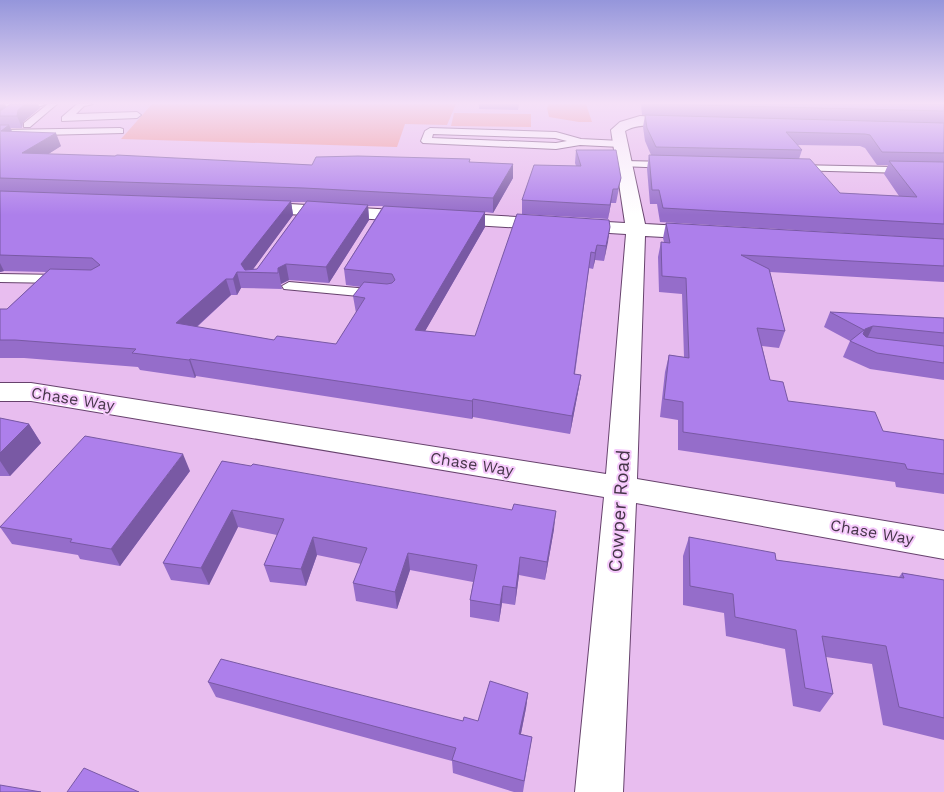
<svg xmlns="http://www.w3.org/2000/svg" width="944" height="792" font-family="'Work Sans',sans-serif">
<rect width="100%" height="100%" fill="#e8bdef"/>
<path fill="#f1928f" d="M152,104H456L447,125L405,124L397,147L121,139Z
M549,104H586L592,122H579L549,117L547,108Z
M454,113L531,114V127L451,126Z"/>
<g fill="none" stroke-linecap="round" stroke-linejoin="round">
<defs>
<path id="service" d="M0,104H45L41,106L0,108Z
M48,104H57L30,127H24V123Z
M77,104H93L84,106L76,114L137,112L141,115L137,118L62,121V117Z
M120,128L123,129V133L0,136V130Z
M430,128L556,132L581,139L621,141L626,144L621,147L580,145L556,149L423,143L421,141L425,131ZM433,134L555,138L567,141L556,143L432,138Z
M624,161L671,162L676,165L671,168L620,166V162Z
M795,165L944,168V174L791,170L790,168L791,166Z
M0,274L62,275L69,279L62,283L0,282Z
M289,282L380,290L385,291L387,294L385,297L380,298L284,289L282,286Z"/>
<path id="minor" d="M640,116L683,118L690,122C683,131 644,119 625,131L645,224L700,227L707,229L710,233L707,237L700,239L645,236L637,479L944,531V559L636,503L623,792H575L604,497L31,401H0V383H31L606,474L626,234L254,212L248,211L245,207L248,203L254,202L625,223L611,130L620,122Z"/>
</defs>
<use href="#service" stroke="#67426d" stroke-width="2"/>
<use href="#minor" stroke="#67426d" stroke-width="2"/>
<use href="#service" fill="#fff" fill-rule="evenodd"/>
<use href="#minor" fill="#fff" fill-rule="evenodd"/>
</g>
<path fill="#956dca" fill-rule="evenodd" d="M0,104H5L6,107L11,104H38L40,108L23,122L22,128H10L12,132L61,146L48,154L312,165L470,159V162L513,178L493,213L485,212V227L425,331L475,336L610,227L604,261L595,260L593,269L589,268L575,374L581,375L578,392L570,434L473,417L472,419L196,376L195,378L140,370L138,367L24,358H0V309H7L46,272L4,271L0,272ZM291,202H306L257,269H253L293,215ZM368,206H383L344,269L346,285L361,287L353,296L356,313L336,344L274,340L197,327L231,295H237L241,288L282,289L281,284L289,280L329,283L369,220Z
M479,104H519L518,110L479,109Z
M641,104H944V239L660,222L657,204H650L647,169L649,155H651L645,141L643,127L645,115H642ZM797,145L860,146L865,148L877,165H888L884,174L899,196L840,193L799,159L802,150Z
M576,150L621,178L616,203H611L608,219L522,214V200L576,166L575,163Z
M666,223L944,239V282L770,272L785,331L779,348L762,346L770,380L788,401L883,431L944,440V494L896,487L895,482L678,450V420L660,417L665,372L669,355L684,357L682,294L659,292L658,257L661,242H664L663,238Z
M830,312L944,318V380L870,369L843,357L850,341L824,327Z
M0,418L29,424L41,443L10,476H0Z
M222,461L554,529L545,580L519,575L515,605L502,603L499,622L470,617V600L473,582L410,570L397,609L356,601L353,583L361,564L317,555L306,586L270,582L264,565L277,535L238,527L209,585L171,580L163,563Z
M190,471L120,566L80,559L78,555L12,544L0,527V526Z
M689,537L776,560L899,577L902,573L944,580V740L883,725L872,664L826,657L833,694L820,712L793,706L785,649L726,636L724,613L683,605V556Z
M208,682L463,721H478L528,693L526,708L521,734L532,737L523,792H514L453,773L452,761L216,697Z"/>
<path fill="#7959a4" d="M0,104H5L7,109L0,116Z
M25,104H38L40,108L23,122L22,128L17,116L18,110Z
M9,125L15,138L1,131Z
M56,133L61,146L28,167L22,153Z
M513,164V178L493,213V198Z
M613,189L611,203L608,219L610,205Z
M291,201L293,215L251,272H243L241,264Z
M368,205L369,220L329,283L326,267Z
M485,212V227L416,347L415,330Z
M610,227L608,242L604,261L606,246Z
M597,245L595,260L593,269L595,253Z
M0,263L4,271L0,272Z
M286,264L289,280L281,284L282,289L278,268Z
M237,272L241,288L237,295L233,279Z
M226,279L231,295L182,340L176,323Z
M873,326L866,341L858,344L865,329Z
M190,359L196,376L195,378L189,360Z
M581,375L578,392L570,434L572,416Z
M473,399V417L472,419V401Z
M29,424L41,443L10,476L0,461V453Z
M183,454L190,471L120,566L111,549Z
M232,510L238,527L209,585L201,568Z
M556,511L554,529L545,580L547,562Z
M313,537L317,555L306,586L301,569Z
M408,553L410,570L397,609L395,592Z
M520,557L519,575L515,605L516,588Z
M503,586L502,603L499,622L500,605Z
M528,693L526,708L518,748L519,734Z"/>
<path fill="#ad7feb" stroke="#7959a4" d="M11,104H25L18,110L17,116H0V111Z
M653,104H944V111Z
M645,115L944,123V153L882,152L870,135L865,134L786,132L802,150L656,147L647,128Z
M0,125H9L1,131L56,133L22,153L115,156L117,155L312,165L316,157L358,156L470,159L469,162L513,164L493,198L304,188L0,178Z
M576,150H616L621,178L618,189H613L610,205L522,200L534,165L581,166Z
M649,155L810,159L840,193L917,197L889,161L944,162V224L663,208L659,190H652Z
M0,191L291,201L241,264L245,270L257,269L307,201L368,205L326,267L286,264L278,268V273L237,272L233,279H226L176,323L274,340L277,336L336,344L365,298L353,296L364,282L387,284L392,283L395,280L392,274L344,269L384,206L485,212L415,330L475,336L517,214L609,220L610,227L606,246L597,245L595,253L591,252L574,374L581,375L572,416L473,399L472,401L190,359L189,360L132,353L136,349L15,340H0V309H7L50,269L91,270L100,265L92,258L0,255Z
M666,223L944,239V266L741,255L769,269L785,331L757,328L770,380L783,382L788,401L875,412L883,431L944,440V474L907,469L905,464L683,432V402L664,399L669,355L689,358L686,278L662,276L661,242L670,243Z
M830,312L944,318V333L873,326L865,329L863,334L866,337L944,346V363L877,353L850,341L864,330Z
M0,418L29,424L0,453Z
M85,436L183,454L111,549L70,542L72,539L0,527Z
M222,461L251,466L253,464L512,510L514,504L556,511L547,562L520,557L516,588L503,586L500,605L470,600L477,565L408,553L395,592L353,583L367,548L313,537L301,569L264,565L284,519L232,510L201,568L163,563Z
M689,537L775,553L776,560L904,578L902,573L944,580V718L899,707L886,646L822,636L833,694L805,688L796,630L735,617L733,594L690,586Z
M221,659L463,721L464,717L478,721L490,681L528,693L519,734L532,737L524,781L452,760L456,748L208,682Z
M84,768L139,792H67Z
M0,785L41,792H0Z"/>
<linearGradient id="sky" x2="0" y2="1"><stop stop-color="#9596db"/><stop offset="0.48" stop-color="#f5e1f8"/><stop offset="1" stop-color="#f5e1f8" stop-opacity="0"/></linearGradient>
<rect width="944" height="215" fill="url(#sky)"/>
<g text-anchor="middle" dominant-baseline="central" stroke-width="4" stroke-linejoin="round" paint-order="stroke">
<g font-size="16" fill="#463549" stroke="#f6cafc">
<text transform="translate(73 399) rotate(9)">Chase Way</text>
<text transform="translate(472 464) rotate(9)">Chase Way</text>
<text transform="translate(872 532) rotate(10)">Chase Way</text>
</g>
<g font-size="19" fill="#463549" stroke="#f6cafc">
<text transform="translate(619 511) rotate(-86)">Cowper Road</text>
</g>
</g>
</svg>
